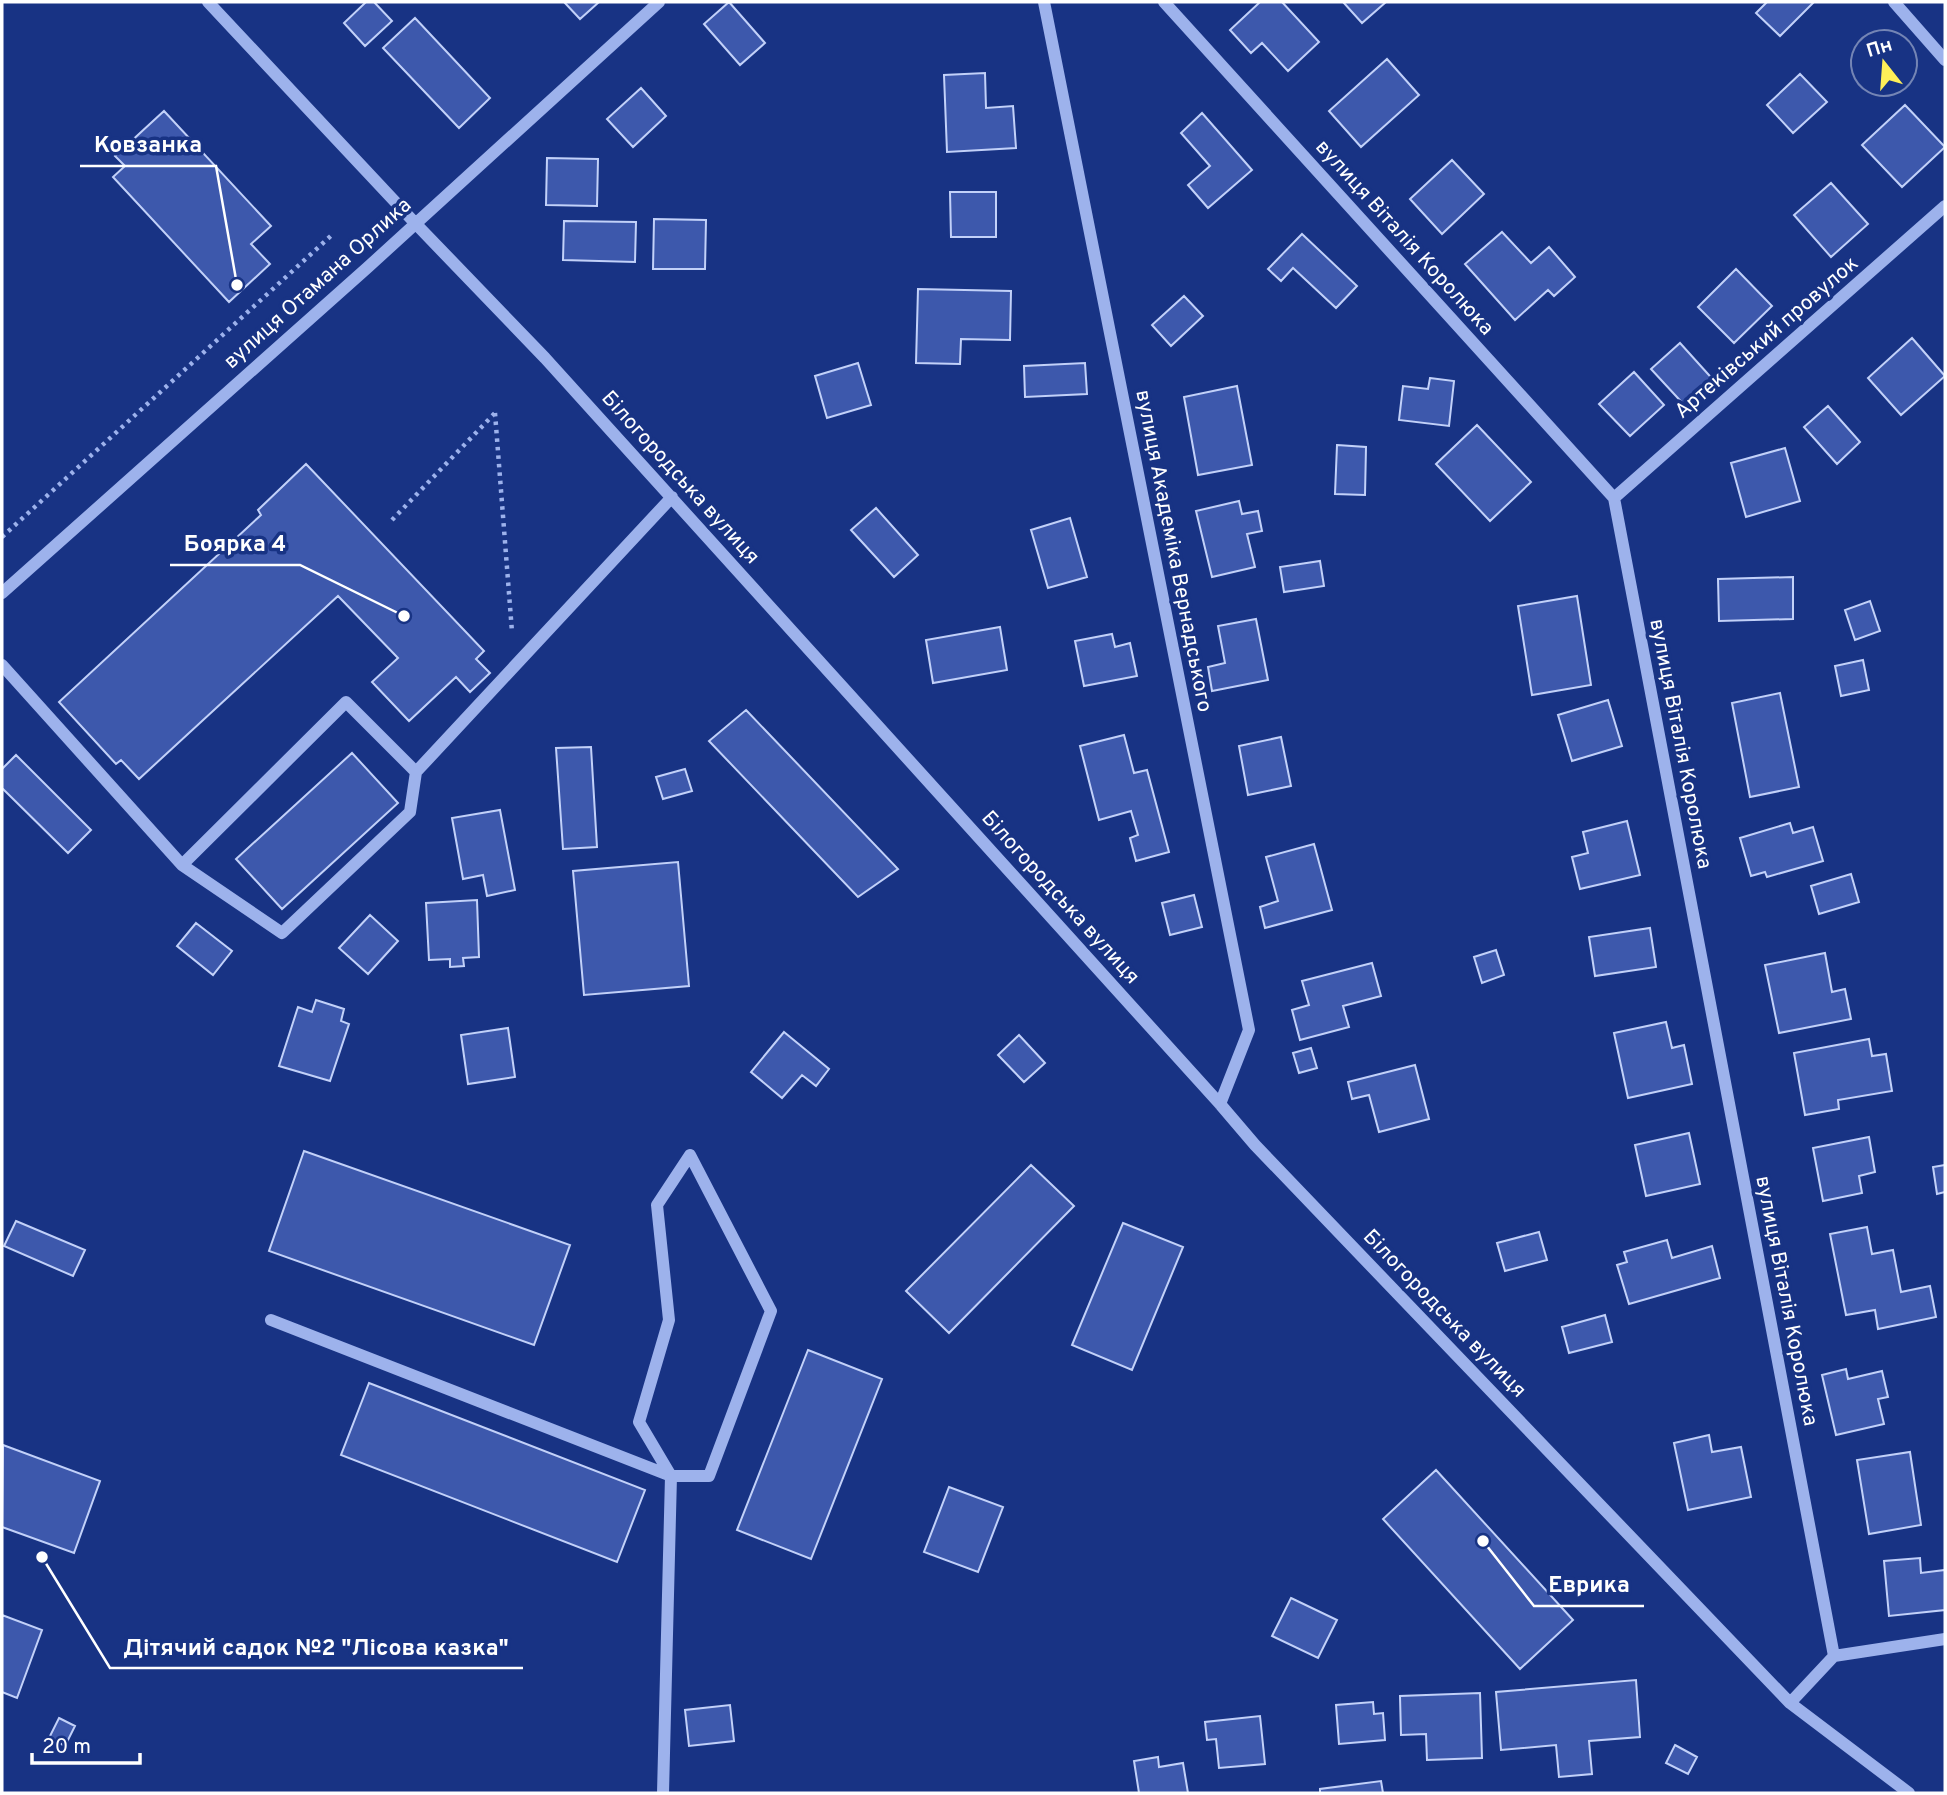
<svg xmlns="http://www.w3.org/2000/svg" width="1947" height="1795" font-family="Overpass,sans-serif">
<rect width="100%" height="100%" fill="#183384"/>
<path fill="#3d58ac" stroke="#c2d1f9" stroke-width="2" d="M366,2H374L392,21L365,46L344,23Z
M564,2H599L580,19Z
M729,2L765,43L740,65L704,24Z
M1260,2H1282L1319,42L1288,71L1262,43L1251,53L1230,30Z
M1343,2H1386L1362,23Z
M1767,2H1814L1780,36L1756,13Z
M415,18L490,98L459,128L383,48Z
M1387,59L1419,95L1361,147L1329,111Z
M985,73L986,108L1013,106L1016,148L947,152L944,75Z
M1800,74L1827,102L1793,133L1767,105Z
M641,88L666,116L633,147L607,119Z
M1905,105L1945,147L1902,187L1862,145Z
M164,111L271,226L251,244L270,264L229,302L113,177L125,166L115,156Z
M1202,113L1252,170L1208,208L1188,185L1210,166L1181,133Z
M547,158L598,159L597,206L546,205Z
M1452,160L1484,194L1442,234L1410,199Z
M1831,183L1868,224L1831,257L1794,215Z
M950,192H996V237H951Z
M654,219L706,220L705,269H653Z
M564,221L636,222L635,262L563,260Z
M1502,232L1531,263L1549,247L1575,277L1554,296L1548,290L1515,320L1465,264Z
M1302,234L1357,286L1336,308L1293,268L1281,281L1268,269Z
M1736,269L1772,306L1734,343L1698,307Z
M918,289L1011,291L1010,340L961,339L960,364L916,363Z
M1184,296L1203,316L1171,346L1152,325Z
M1912,338L1945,376L1901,415L1868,378Z
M1680,343L1717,384L1688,409L1651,369Z
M858,363L871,405L827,418L815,376Z
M1085,363L1087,394L1025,397L1024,366Z
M1634,372L1664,405L1630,436L1599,404Z
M1430,378L1454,381L1449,426L1399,420L1403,386L1428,389Z
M1237,386L1252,465L1198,475L1184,397Z
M1828,406L1860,442L1837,464L1804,427Z
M1477,425L1531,482L1490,521L1436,464Z
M1337,445L1366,447L1365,495L1335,494Z
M1785,448L1800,501L1746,517L1731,463Z
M306,464L484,651L476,659L490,673L470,692L456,677L409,721L372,682L398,658L338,596L139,779L121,760L116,764L59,702L261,515L258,510Z
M1239,501L1242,514L1258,511L1262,531L1247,534L1255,567L1212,577L1196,511Z
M876,508L918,555L894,577L851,530Z
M1070,518L1087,577L1048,588L1031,530Z
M1320,561L1324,586L1284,592L1280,567Z
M1793,577V619L1719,621L1718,579Z
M1577,596L1591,685L1532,695L1518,606Z
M1870,601L1880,631L1855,640L1845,610Z
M1256,619L1268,680L1212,691L1208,667L1225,663L1218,626Z
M1000,627L1007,670L933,683L926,640Z
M1112,634L1115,647L1130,643L1137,676L1084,686L1075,641Z
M1863,660L1869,690L1841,696L1835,666Z
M1780,693L1799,787L1750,797L1732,703Z
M1608,700L1622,746L1572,761L1558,715Z
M746,710L898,869L858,897L709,741Z
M1124,735L1134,773L1147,770L1169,852L1136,861L1130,838L1138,835L1131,811L1099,820L1080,746Z
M1281,737L1291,786L1248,795L1239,746Z
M591,747L597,847L563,849L556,748Z
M352,753L398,803L282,909L236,859Z
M16,755L91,830L68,853L2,788V769Z
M685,769L692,791L663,799L656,777Z
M500,810L515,890L487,896L483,875L463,879L452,818Z
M1627,821L1640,875L1580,889L1572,857L1588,853L1583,832Z
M1790,823L1793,833L1813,827L1823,861L1767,877L1765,872L1751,876L1740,838Z
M1314,844L1332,910L1265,928L1260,907L1278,901L1266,857Z
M678,862L689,986L584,995L573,871Z
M1851,874L1859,902L1819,914L1811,886Z
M1194,895L1202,927L1170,935L1162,903Z
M477,900L479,957L463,958L464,966L450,967V959L429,960L426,903Z
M370,915L398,941L368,974L339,948Z
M196,923L232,951L213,975L177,946Z
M1650,928L1656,967L1595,976L1589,937Z
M1496,950L1504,975L1482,983L1474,957Z
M1825,953L1832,992L1845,989L1851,1019L1779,1033L1765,965Z
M1372,963L1381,996L1343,1006L1349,1027L1300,1040L1292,1010L1309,1005L1302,981Z
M316,1000L344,1009L341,1021L349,1024L330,1081L279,1066L298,1007L312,1012Z
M1666,1022L1672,1048L1684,1045L1692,1084L1628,1098L1614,1033Z
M508,1028L515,1077L468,1084L461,1035Z
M784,1032L829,1069L816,1086L802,1075L782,1098L751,1072Z
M1019,1035L1045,1063L1024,1082L998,1055Z
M1869,1039L1872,1056L1886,1054L1892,1091L1838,1100L1839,1109L1805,1115L1794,1053Z
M1311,1048L1317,1068L1299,1073L1293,1053Z
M1415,1065L1429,1119L1379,1132L1369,1095L1352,1099L1348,1082Z
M1689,1133L1700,1184L1646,1196L1635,1145Z
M1869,1137L1875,1172L1859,1176L1862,1193L1823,1201L1813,1148Z
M304,1151L570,1245L534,1345L269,1251Z
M1031,1165L1074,1206L949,1333L906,1291Z
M1945,1165V1192L1937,1194L1933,1167Z
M16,1221L85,1250L73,1276L4,1246Z
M1123,1223L1183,1247L1132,1370L1072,1345Z
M1867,1227L1872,1254L1893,1250L1901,1292L1930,1286L1936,1317L1878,1329L1875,1310L1846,1315L1830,1234Z
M1539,1232L1547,1260L1505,1271L1497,1243Z
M1667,1240L1672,1258L1712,1246L1720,1278L1629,1304L1617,1265L1627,1262L1624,1252Z
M1605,1315L1612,1342L1569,1353L1562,1327Z
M808,1350L882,1379L811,1559L737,1530Z
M1846,1369L1848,1379L1882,1371L1888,1397L1878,1399L1884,1424L1836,1435L1822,1375Z
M369,1383L645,1490L617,1562L341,1455Z
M1709,1435L1712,1452L1741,1447L1751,1497L1688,1510L1674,1443Z
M3,1445L100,1481L74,1553L2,1527Z
M1910,1452L1921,1525L1869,1534L1857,1460Z
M1436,1470L1573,1620L1520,1669L1383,1519Z
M949,1487L1003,1507L978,1572L924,1552Z
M1920,1558L1921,1573L1945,1570V1610L1889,1616L1884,1561Z
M1291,1598L1337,1620L1318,1658L1272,1636Z
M2,1615L42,1630L17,1698L2,1692Z
M1636,1680L1640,1737L1589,1741L1592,1774L1559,1777L1556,1745L1501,1750L1496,1692Z
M1480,1693L1482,1758L1427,1760L1426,1734L1401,1735L1400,1696Z
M1373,1702L1374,1714L1383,1713L1385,1740L1339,1744L1336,1705Z
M730,1705L734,1741L689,1746L685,1710Z
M1260,1716L1265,1764L1219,1768L1216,1739L1207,1740L1205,1722Z
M59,1718L75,1726L65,1746L49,1738Z
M1675,1745L1697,1757L1688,1774L1666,1763Z
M1158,1757L1159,1767L1183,1763L1188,1793H1139L1134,1761Z
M1381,1781L1383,1793H1320V1789Z"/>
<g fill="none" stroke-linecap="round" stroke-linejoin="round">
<path stroke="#9db2ec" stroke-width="4.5" stroke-dasharray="3.5 5" stroke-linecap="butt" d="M495,413L512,632
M392,520L495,413
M2,537L334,233"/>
<path stroke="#9db2ec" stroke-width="12" d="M208,2L415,223L545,358L1220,1104L1255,1145L1790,1703L1909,1793
M1044,2L1249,1030L1220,1104
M1164,2L1614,498L1834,1656
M1894,2L1945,60
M1614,498L1945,206
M2,593L367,268L659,2
M2,665L182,865L282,933L410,812L416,772
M182,865L346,702L416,772L672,497
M271,1320L671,1476H709L771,1311L690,1155L657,1205L669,1320L639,1422L671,1476L663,1793
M1790,1703L1834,1656L1945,1639"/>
</g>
<g text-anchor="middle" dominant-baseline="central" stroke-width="7" stroke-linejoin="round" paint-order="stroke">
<g font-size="21" fill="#fff" stroke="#183384">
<text transform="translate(1404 238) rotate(48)">вулиця Віталія Королюка</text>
<text transform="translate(318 284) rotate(-42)">вулиця Отамана Орлика</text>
<text transform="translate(1767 338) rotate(-41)">Артеківський провулок</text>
<text transform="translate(680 478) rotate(48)">Білогородська вулиця</text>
<text transform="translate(1173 551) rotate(79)">вулиця Академіка Вернадського</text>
<text transform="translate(1680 744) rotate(79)">вулиця Віталія Королюка</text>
<text transform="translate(1060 898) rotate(48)">Білогородська вулиця</text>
<text transform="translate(1786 1301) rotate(79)">вулиця Віталія Королюка</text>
<text transform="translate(1444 1314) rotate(46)">Білогородська вулиця</text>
</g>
</g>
<path fill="none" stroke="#fff" stroke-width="2.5" d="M237 285L216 166H80M404 616L300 565H170M1483 1541L1534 1606H1644M42 1557L110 1668H523"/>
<g fill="#fff" stroke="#183384" stroke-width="2.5">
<circle cx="237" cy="285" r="7"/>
<circle cx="404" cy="616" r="7"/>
<circle cx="1483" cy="1541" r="7"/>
<circle cx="42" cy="1557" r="7"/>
</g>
<g font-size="23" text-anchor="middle" font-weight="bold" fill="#fff" stroke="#183384" stroke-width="7" stroke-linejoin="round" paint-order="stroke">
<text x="148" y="152">Ковзанка</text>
<text x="235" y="551">Боярка 4</text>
<text x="1589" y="1592">Еврика</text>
<text x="316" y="1655">Дітячий садок №2 "Лісова казка"</text>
</g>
<rect width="1947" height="1795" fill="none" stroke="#ffffff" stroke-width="7"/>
<g transform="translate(1884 63) rotate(343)"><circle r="33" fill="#183384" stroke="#7485b5" stroke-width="2"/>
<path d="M0-5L12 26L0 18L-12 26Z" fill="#ffef58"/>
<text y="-10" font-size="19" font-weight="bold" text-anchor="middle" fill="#ffffff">Пн</text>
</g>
<path d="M32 1753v10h108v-10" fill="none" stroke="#ffffff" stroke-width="3.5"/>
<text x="42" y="1753" font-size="21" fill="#ffffff" stroke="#183384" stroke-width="5" paint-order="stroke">20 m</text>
</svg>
